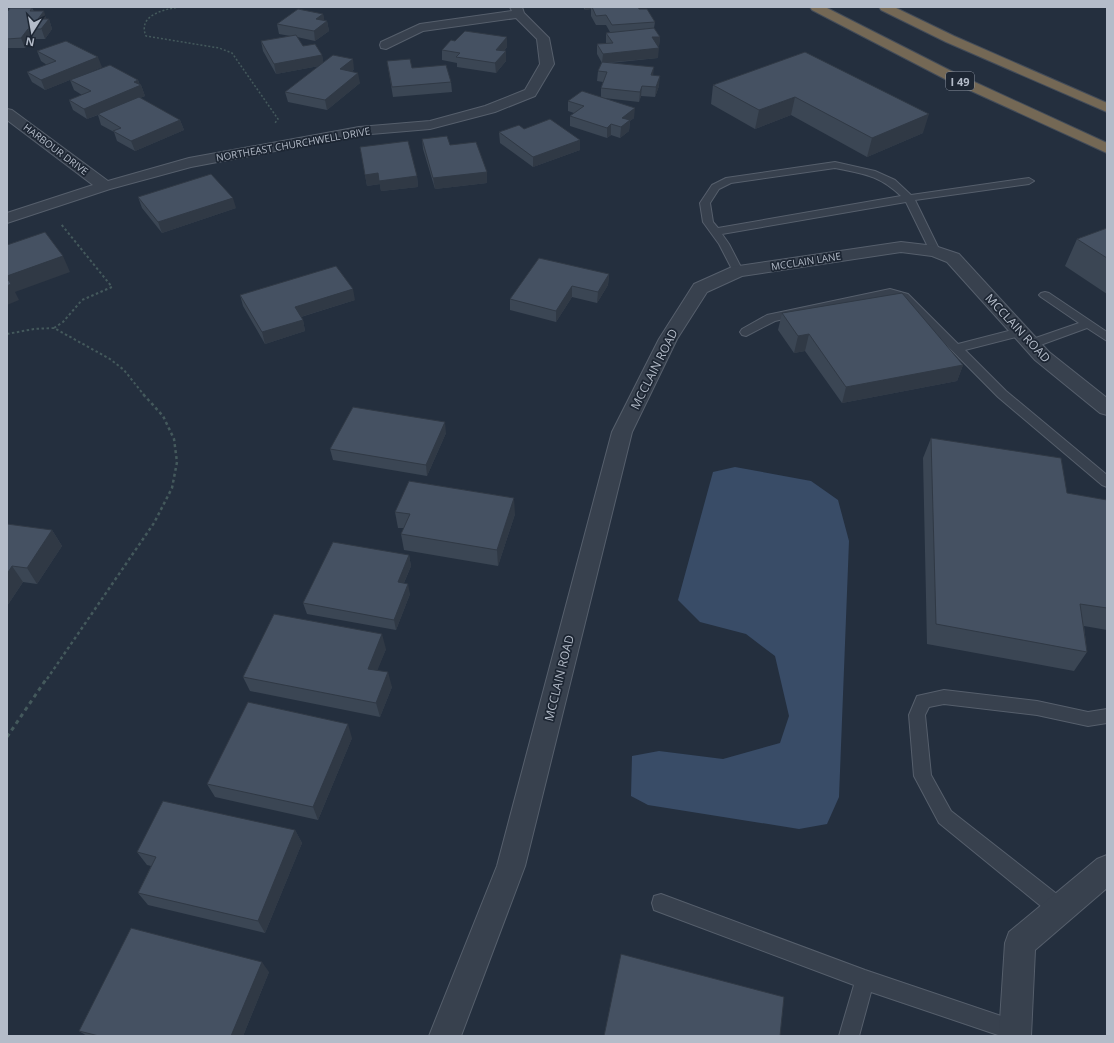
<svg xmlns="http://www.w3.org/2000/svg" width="1114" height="1043" font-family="'Open Sans',sans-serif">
<rect width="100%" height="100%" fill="#242f3e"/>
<path fill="#394c67" d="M735,467L811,481L838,500L849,541L839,797L827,824L799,829L648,805L631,796L632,756L659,751L723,759L780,743L789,716L775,656L746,634L700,622L678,600L713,472Z"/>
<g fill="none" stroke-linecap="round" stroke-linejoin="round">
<defs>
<path id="service" d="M835,162L875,171L895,180L911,195L1029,178L1034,181L1029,184L915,200L940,251L935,254L930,251L906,202L722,234L729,244L743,271L742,273H734L719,244L703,222L700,203L712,185L726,178ZM835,168C864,174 879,175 901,196L718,228L713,222L710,203L719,189L731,183Z
M890,289L908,294L958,344L1020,328L1024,329L1026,332L1024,335L965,350L1006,391L1107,475V487L1102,485L998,397L900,298L890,295L775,321L746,336L742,335L740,332L742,329L767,315Z
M1045,292L1049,293L1107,332V341L1087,328L1035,347H1027L1025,344L1027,341L1079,323L1041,297L1039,295L1041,293Z
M944,690L1037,701L1088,712L1107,709V723L1088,726L1037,715L944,704L929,707L925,715L931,775L951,811L1067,902L1069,909L1067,916L1060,918L1053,916L939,823L914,776L909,715L917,696Z
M661,894L865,970L1016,1021L1023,1024L1026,1031L1024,1036H1001L871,992L859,1036H839L854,985L654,910L652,903L654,896Z"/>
<path id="minor" d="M510,7H522L524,13L549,38L554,64L535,96L495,112L430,129L359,135L191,167L110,189L7,223V213L93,185L7,120V109L12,110L108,181L189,158L359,127L430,121L485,106L525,90L540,64L537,39L516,18L423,31L386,49L381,48L380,45L381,42L420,24L512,11Z
M901,242L935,246L959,254L1049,352L1107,398V415L1100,413L1035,360L947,262L932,256L901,252L742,276L707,292L677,339L632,432L525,866L461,1036H429L497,866L612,432L659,339L694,284L732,267Z
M1107,855V888L1035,950L1031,1036H999L1005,943L1009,932L1097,859Z"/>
<path id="motorway" d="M810,7H825L955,73L1107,143V153L945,79L812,10Z
M879,7H894L954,36L1107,103V112L946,42L881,10Z"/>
</defs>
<use href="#service" stroke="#565f6c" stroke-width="2"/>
<use href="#minor" stroke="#565f6c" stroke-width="2"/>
<use href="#motorway" stroke="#434c59" stroke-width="2"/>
<path stroke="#44595c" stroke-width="1.5" stroke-dasharray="2 2" stroke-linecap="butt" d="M180,7C165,9 137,15 146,36L219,48L232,53L278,119L275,123"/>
<path stroke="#44595c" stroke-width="2" stroke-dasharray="2.5 2.5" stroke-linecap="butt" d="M54,328L63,322L82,300L112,287L61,224
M7,334L34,329L54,328L110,359L124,370L144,395"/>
<path stroke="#44595c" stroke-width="2.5" stroke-dasharray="3 3" stroke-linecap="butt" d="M47,679L154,523L172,488L177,462L174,439L163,416L143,394"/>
<path stroke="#44595c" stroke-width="3" stroke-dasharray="4 4" stroke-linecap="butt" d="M7,737L47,678"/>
<use href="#service" fill="#38414e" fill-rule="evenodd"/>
<use href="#minor" fill="#38414e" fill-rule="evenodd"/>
<use href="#motorway" fill="#746855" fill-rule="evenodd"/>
</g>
<path fill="#3b4654" d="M583,7H638L639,9L655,22L654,28L660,37L659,46H658V58L610,63L653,75L659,86L655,97L641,96L639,102L604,98L634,118L630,121L629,131L620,138L611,135L607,138L570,126V116L574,113L568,111V101L601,97V88L603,82L597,81L598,71L602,63L597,54V44L606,43V33L610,32L606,25H596L591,16V9L585,10Z
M32,8L34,11L47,19H49L52,29L45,39H32L25,48H7V12Z
M323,14L324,20L327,21L329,31L315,41L297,37L303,46L322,55L323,62L354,69L351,72L360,83L327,110L288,102L285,92L319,66L276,74L263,51L261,41L290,36L279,34L277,24Z
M507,37V47L504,51L506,61L496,73L457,67V63L442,60V50L455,41Z
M37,51L102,67L45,90L32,82L27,72L47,65L41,61Z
M805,52L923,133L867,157L791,115L755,129L711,104L713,85Z
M387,61L412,68L451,82L452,92L393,97Z
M70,80H138L140,85H141L145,96L140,98L180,120L184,130L135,151L117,141L114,132L101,125L98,115L87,119L73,110L69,100L82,95L74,90Z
M524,129L580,140V150L533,167L500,143L499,132Z
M422,139L450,145L487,172V183L435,189L423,149Z
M360,147L417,176L418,187L381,191L380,184L367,186Z
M138,197L236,208L162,233L142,208Z
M1107,228V294L1065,266L1077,239Z
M609,274L608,285L597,303L572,297L556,322L510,310V299Z
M240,295L355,300L301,317L303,320L305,331L265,344L243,306Z
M782,313L963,365L957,381L842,403L805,351L794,353L778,330Z
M446,433L427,476L333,460L330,449Z
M931,438L1067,493L1107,500V630L1084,626L1087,652L1074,671L927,644L923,458Z
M395,512L515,514L498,566L404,550L401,534L404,528H398Z
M7,524L52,530L62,546L37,584L23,582L7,606Z
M409,555L411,566L404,583L410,594L396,630L307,614L303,603Z
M386,649L377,670L392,687L380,717L250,691L243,677Z
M352,738L318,820L215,797L207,784Z
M295,830L302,843L265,933L148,905L138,893L151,866L147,865L137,852Z
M269,972L243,1036H87L79,1031Z"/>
<path fill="#303945" d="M585,7H591V9L585,10Z
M44,11L47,21L49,19L52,29L45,39L38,19Z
M323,14L325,23L327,21L329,31L315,41L314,31L316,19Z
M28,29L32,39L25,48L21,38Z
M507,37V47L496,60V50Z
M652,37H660L659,46L651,47Z
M659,48L658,58L602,63L603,54Z
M506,51V61L496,73L495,63Z
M322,55L324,65L276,74L274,64Z
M98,57L102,67L45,90L41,80Z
M353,59L354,69L342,79L340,69Z
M654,67L653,77L651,75Z
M358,73L360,83L327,110L325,100Z
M660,76L659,86L655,97L656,87Z
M138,80L140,86L141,85L145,96L87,119L84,109Z
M642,86L641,96L639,102L640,92Z
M795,97L791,115L755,129L759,110Z
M635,108L634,118L630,121L629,131L620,138L622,118Z
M929,114L923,133L867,157L872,138Z
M180,120L184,130L135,151L131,141Z
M611,124V135L607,138V128Z
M580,140V150L533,167V157Z
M487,172V183L435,189L433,178Z
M378,173L380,184L367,186L365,175Z
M417,176L418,187L381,191L379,181Z
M233,198L236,208L162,233L158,222Z
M63,256L70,272L15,292L19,300L7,305V276Z
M609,274L608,285L597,303L598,292Z
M572,286V297L556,322V311Z
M353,289L355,300L297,318L295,307Z
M303,320L305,331L265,344L262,332Z
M809,334L805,351L794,353L798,336Z
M963,365L957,381L842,403L846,387Z
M445,422L446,433L427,476L426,465Z
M514,498L515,514L498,566L497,550Z
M52,530L62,546L37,584L27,568Z
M409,555L411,566L400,592L398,582Z
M12,566L23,582L7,606V574Z
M408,584L410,594L396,630L394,620Z
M382,634L386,649L372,684L368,669Z
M388,672L392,687L380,717L376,703Z
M348,724L352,738L318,820L313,807Z
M295,830L302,843L265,933L258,921Z
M262,962L269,972L243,1036H231Z"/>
<path fill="#455162" stroke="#303945" d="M592,7H638L639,9H647L655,22L612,25L606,15L596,16Z
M10,8H32L30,11H44L38,19H49L41,29H28L21,38L7,39V12Z
M298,9L323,14L316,19L327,21L314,31L277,24Z
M654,28L660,37H652L659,48L603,54L597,44L613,43L606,33Z
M465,31L507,37L496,50L506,51L495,63L456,57L460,53L442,50L451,40L455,41Z
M296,35L303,46L315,44L322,55L274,64L261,41Z
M66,41L98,57L41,80L27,72L56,61L37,51Z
M805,52L929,114L872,138L795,97L759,110L713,85Z
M333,55L353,59L340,69L358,73L325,100L285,92Z
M410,59L412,68L446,65L451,82L392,87L387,61Z
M602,62L654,67L651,75L660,76L656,87L642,86L640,92L601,88L607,72L598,71Z
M110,65L138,80L134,82L141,85L84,109L69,100L91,91L70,80Z
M582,91L635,108L622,118L630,120L621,127L611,124L607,128L570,116L584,106L568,101Z
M139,97L180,120L131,141L113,131L121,128L98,114Z
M550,119L580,140L533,157L499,132L519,125L524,129Z
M447,136L450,145L476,142L487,172L433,178L422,139Z
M408,141L417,176L379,181L378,173L365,175L360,147Z
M211,174L233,198L158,222L138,197Z
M1107,228V258L1077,239Z
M45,232L63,256L7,276V245Z
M539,258L609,274L598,292L572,286L556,311L510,299Z
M336,266L353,289L295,307L303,320L262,332L240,295Z
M7,278L11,284L7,286Z
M902,293L963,365L846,387L809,334L798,336L782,313Z
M353,407L445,422L426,465L330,449Z
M931,438L1061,458L1067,493L1107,500V608L1080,604L1087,652L936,624Z
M409,481L514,498L497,550L401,534L410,514L395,512Z
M7,524L52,530L27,568L12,566L7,574Z
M333,542L409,555L398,582L408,584L394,620L303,603Z
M274,614L382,634L368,669L388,672L376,703L243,677Z
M248,702L348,724L313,807L207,784Z
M163,801L295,830L258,921L138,893L156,857L137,852Z
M131,928L262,962L231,1036H99L79,1031Z
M621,954L784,997L780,1036H604Z"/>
<g text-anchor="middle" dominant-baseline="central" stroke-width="3.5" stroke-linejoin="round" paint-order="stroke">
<g font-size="10" fill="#b4bcc9" stroke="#1d2633">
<text transform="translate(293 144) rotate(-10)">NORTHEAST CHURCHWELL DRIVE</text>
<text transform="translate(56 149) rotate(37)">HARBOUR DRIVE</text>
<text transform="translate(806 261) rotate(-9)">MCCLAIN LANE</text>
</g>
<rect fill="#1d2633" stroke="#878f9c" stroke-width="1" x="946" y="72" width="28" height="18" rx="3"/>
<g font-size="11" font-weight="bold" fill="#b4bcc9">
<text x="960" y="81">I 49</text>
</g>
<g font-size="12" fill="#b4bcc9" stroke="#1d2633">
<text transform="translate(1018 328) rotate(47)">MCCLAIN ROAD</text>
<text transform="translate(654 369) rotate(-63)">MCCLAIN ROAD</text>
<text transform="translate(559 678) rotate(-76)">MCCLAIN ROAD</text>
</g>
</g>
<rect width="1114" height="1043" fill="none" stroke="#b4bcc9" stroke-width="16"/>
<g transform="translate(32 32) rotate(191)" stroke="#1d2633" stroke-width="3" paint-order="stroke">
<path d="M0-3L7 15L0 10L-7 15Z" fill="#b4bcc9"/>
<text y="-6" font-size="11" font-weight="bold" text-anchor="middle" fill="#b4bcc9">N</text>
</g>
</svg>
